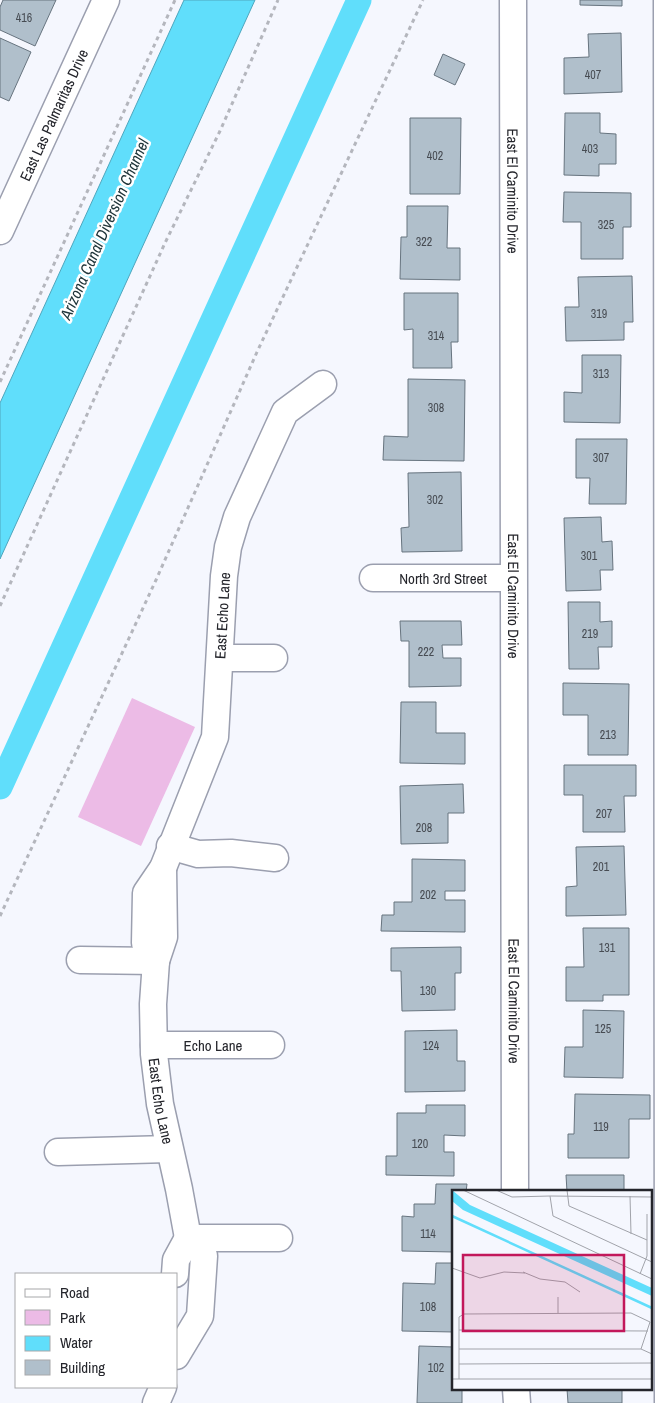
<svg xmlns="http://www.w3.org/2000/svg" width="665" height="1403" font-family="'Archivo Narrow',sans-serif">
<rect width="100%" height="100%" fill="#f5f7fe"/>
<path fill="#ecbbe6" d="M132,698L195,727L141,846L78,817Z"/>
<path fill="#60defb" stroke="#4ea6bd" d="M184,0H255L0,559V403Z"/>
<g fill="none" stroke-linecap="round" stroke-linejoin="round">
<path stroke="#60defb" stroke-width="25" d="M0,787L359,0"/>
</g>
<path fill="#b0bfcb" stroke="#67747f" d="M3,0H56L35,46L0,30V7Z
M580,0H622V6L580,5Z
M621,33L622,92L564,94V58L589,57L588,34Z
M0,38L31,52L9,101L0,97Z
M443,54L465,64L455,85L434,75Z
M565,113H600V133L616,134V164H599V176L564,175Z
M410,118H461L460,194H410Z
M564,192L631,193V227H623V259H581V222H563Z
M407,206H448L447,248H460V280L400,279L401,237H407Z
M632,276L633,322H624V340L566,341L565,307H579L578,277Z
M404,293H458V342H451L452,368H413V329L404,330Z
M582,355H621L620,423L564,422V392L582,393Z
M408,379L465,380L464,461L383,460L384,436L408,437Z
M576,439H627L626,504H589L590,478H576Z
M461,472L462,551L402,552L401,528L409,527L408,473Z
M601,517L602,542L612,541L613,570H600L601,590L566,591L564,518Z
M568,602H600V622L612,621V647H598L599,669H569Z
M400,621H461L462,645H442L443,658H461V686L409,687V641H401Z
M563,683L629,684L628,755H588V715H563Z
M401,702H436V733H465V764L400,763Z
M564,765H636V796H624L625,832H583V795H564Z
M463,784L464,813H448V843L401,844L400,786Z
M624,846L626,915L566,916V887L577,886L576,847Z
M412,859L465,860V891H445V900H465V932L381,931L382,915H394V902H412Z
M583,928H629V995H603V1001H566V967H584Z
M461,947V973H455V1010L402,1011L401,971H391V948Z
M583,1010L624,1011L623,1078L564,1077L565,1047H583Z
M457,1030V1061H465V1091L405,1092V1031Z
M575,1094L650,1095V1119H629V1158H568V1134H574Z
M426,1105H465V1136L444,1135V1152H454V1176L386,1175V1156H397V1113H426Z
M566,1175H624V1192H567Z
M436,1184H467L466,1192H454V1252L402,1251V1216L414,1217V1204H435Z
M436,1263H454V1332L402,1331L403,1283L435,1284Z
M419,1346L454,1347V1389H462V1403H417Z
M567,1389H622V1403H568Z"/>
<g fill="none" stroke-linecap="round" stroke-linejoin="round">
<defs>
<path id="lane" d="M660,0L661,1403"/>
<g id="street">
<path id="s1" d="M513,0L515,1192"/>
<path id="s2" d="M0,231L106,0"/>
<path id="s3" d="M373,578H513"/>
<path d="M220,658H274"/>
<path d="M170,846L198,854L231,853L275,858"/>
<path id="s4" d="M163,868L164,937L156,961L153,1004L154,1054L160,1104L179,1189L188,1238L204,1256L200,1316L176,1356"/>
<path d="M80,960L156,961"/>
<path id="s5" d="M156,961L145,943L146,893L163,868L215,737L224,576L228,547L237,517L285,412L323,384"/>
<path id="s6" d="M154,1045H271"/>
<path d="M58,1152L169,1149"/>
<path d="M188,1238H279"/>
<path d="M175,1274L176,1260L188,1238"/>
<path d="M516,1389L517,1403"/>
<path d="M156,1403L163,1387"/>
</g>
</defs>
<use href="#lane" stroke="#9b9faf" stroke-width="15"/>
<use href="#street" stroke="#9b9faf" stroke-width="29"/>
<path stroke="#b4b6bd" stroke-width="3" stroke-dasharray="4 4" stroke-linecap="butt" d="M0,382L175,0
M0,606L165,243L220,131L278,0
M0,916L156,580L257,352L423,0"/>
<use href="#lane" stroke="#fff" stroke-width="12"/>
<use href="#street" stroke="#fff" stroke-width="26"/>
</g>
<g text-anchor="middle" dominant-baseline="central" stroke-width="5" stroke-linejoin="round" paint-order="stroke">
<g font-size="12" fill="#474c53">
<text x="24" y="18">416</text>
<text x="593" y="75">407</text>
<text x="590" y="149">403</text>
<text x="435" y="156">402</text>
<text x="606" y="225">325</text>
<text x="424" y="242">322</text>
<text x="599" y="314">319</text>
<text x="436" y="336">314</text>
<text x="601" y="374">313</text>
<text x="436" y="408">308</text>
<text x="601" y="458">307</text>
<text x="435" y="500">302</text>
<text x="589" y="556">301</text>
<text x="590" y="634">219</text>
<text x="426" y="652">222</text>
<text x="608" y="735">213</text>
<text x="604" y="814">207</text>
<text x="424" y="828">208</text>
<text x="601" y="867">201</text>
<text x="428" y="895">202</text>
<text x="607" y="948">131</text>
<text x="428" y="991">130</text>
<text x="603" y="1029">125</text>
<text x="431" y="1046">124</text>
<text x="601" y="1127">119</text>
<text x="420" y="1144">120</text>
<text x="428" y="1234">114</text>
<text x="428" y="1307">108</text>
<text x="436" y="1368">102</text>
</g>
<g font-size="15" fill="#24252b" stroke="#fff">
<text stroke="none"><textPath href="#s2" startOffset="128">East Las Palmaritas Drive</textPath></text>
<text stroke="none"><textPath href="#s1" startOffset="191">East El Caminito Drive</textPath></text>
<text stroke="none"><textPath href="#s3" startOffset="70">North 3rd Street</textPath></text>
<text stroke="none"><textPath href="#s1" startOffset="596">East El Caminito Drive</textPath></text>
<text stroke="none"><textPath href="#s5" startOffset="364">East Echo Lane</textPath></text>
<text stroke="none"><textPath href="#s1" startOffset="1001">East El Caminito Drive</textPath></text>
<text stroke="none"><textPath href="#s6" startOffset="59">Echo Lane</textPath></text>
<text stroke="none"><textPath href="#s4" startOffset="235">East Echo Lane</textPath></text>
</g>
<g font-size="16" font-style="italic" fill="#20363b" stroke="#fff">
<text transform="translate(104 229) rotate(-66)">Arizona Canal Diversion Channel</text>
</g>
</g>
<g transform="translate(452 1190)">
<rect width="200" height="200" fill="#f5f7fe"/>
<path d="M0,0L18,15L200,98V106L11,20L0,11Z" fill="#60defb"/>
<path fill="none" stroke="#60defb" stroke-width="2.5" d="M0,26L200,118"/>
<path fill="none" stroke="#a1a3aa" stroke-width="1" d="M11,0L200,89M44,0L60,7L98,6L101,26L200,72M115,0L117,16L195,50M98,6L200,7M178,6L179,44M0,78L28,88L52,82L73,83M71,82L88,89L113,92L128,102M188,84L195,66V24M106,123V107M7,140L196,141M7,159H189L200,164M189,159L198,132M7,174L200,173M0,189H200M7,189V127L12,124L179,123L198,132"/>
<path fill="#c2185b" fill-opacity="0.15" stroke="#c2185b" stroke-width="2.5" d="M11,65H172V141H11Z"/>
<rect width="200" height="200" fill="none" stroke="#24252b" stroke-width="2.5"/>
</g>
<rect x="15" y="1273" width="162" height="115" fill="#ffffff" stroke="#a7a8aa"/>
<rect x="25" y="1289" width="25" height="8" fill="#ffffff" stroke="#a7a8aa"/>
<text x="60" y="1298" font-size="15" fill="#24252b">Road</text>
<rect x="25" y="1310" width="25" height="15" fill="#ecbbe6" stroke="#a7a8aa"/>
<text x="60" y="1323" font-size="15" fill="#24252b">Park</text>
<rect x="25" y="1336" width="25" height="15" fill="#60defb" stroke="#a7a8aa"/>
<text x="60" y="1348" font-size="15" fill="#24252b">Water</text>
<rect x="25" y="1360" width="25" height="15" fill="#b0bfcb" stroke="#a7a8aa"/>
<text x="60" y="1373" font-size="15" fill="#24252b">Building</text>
</svg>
